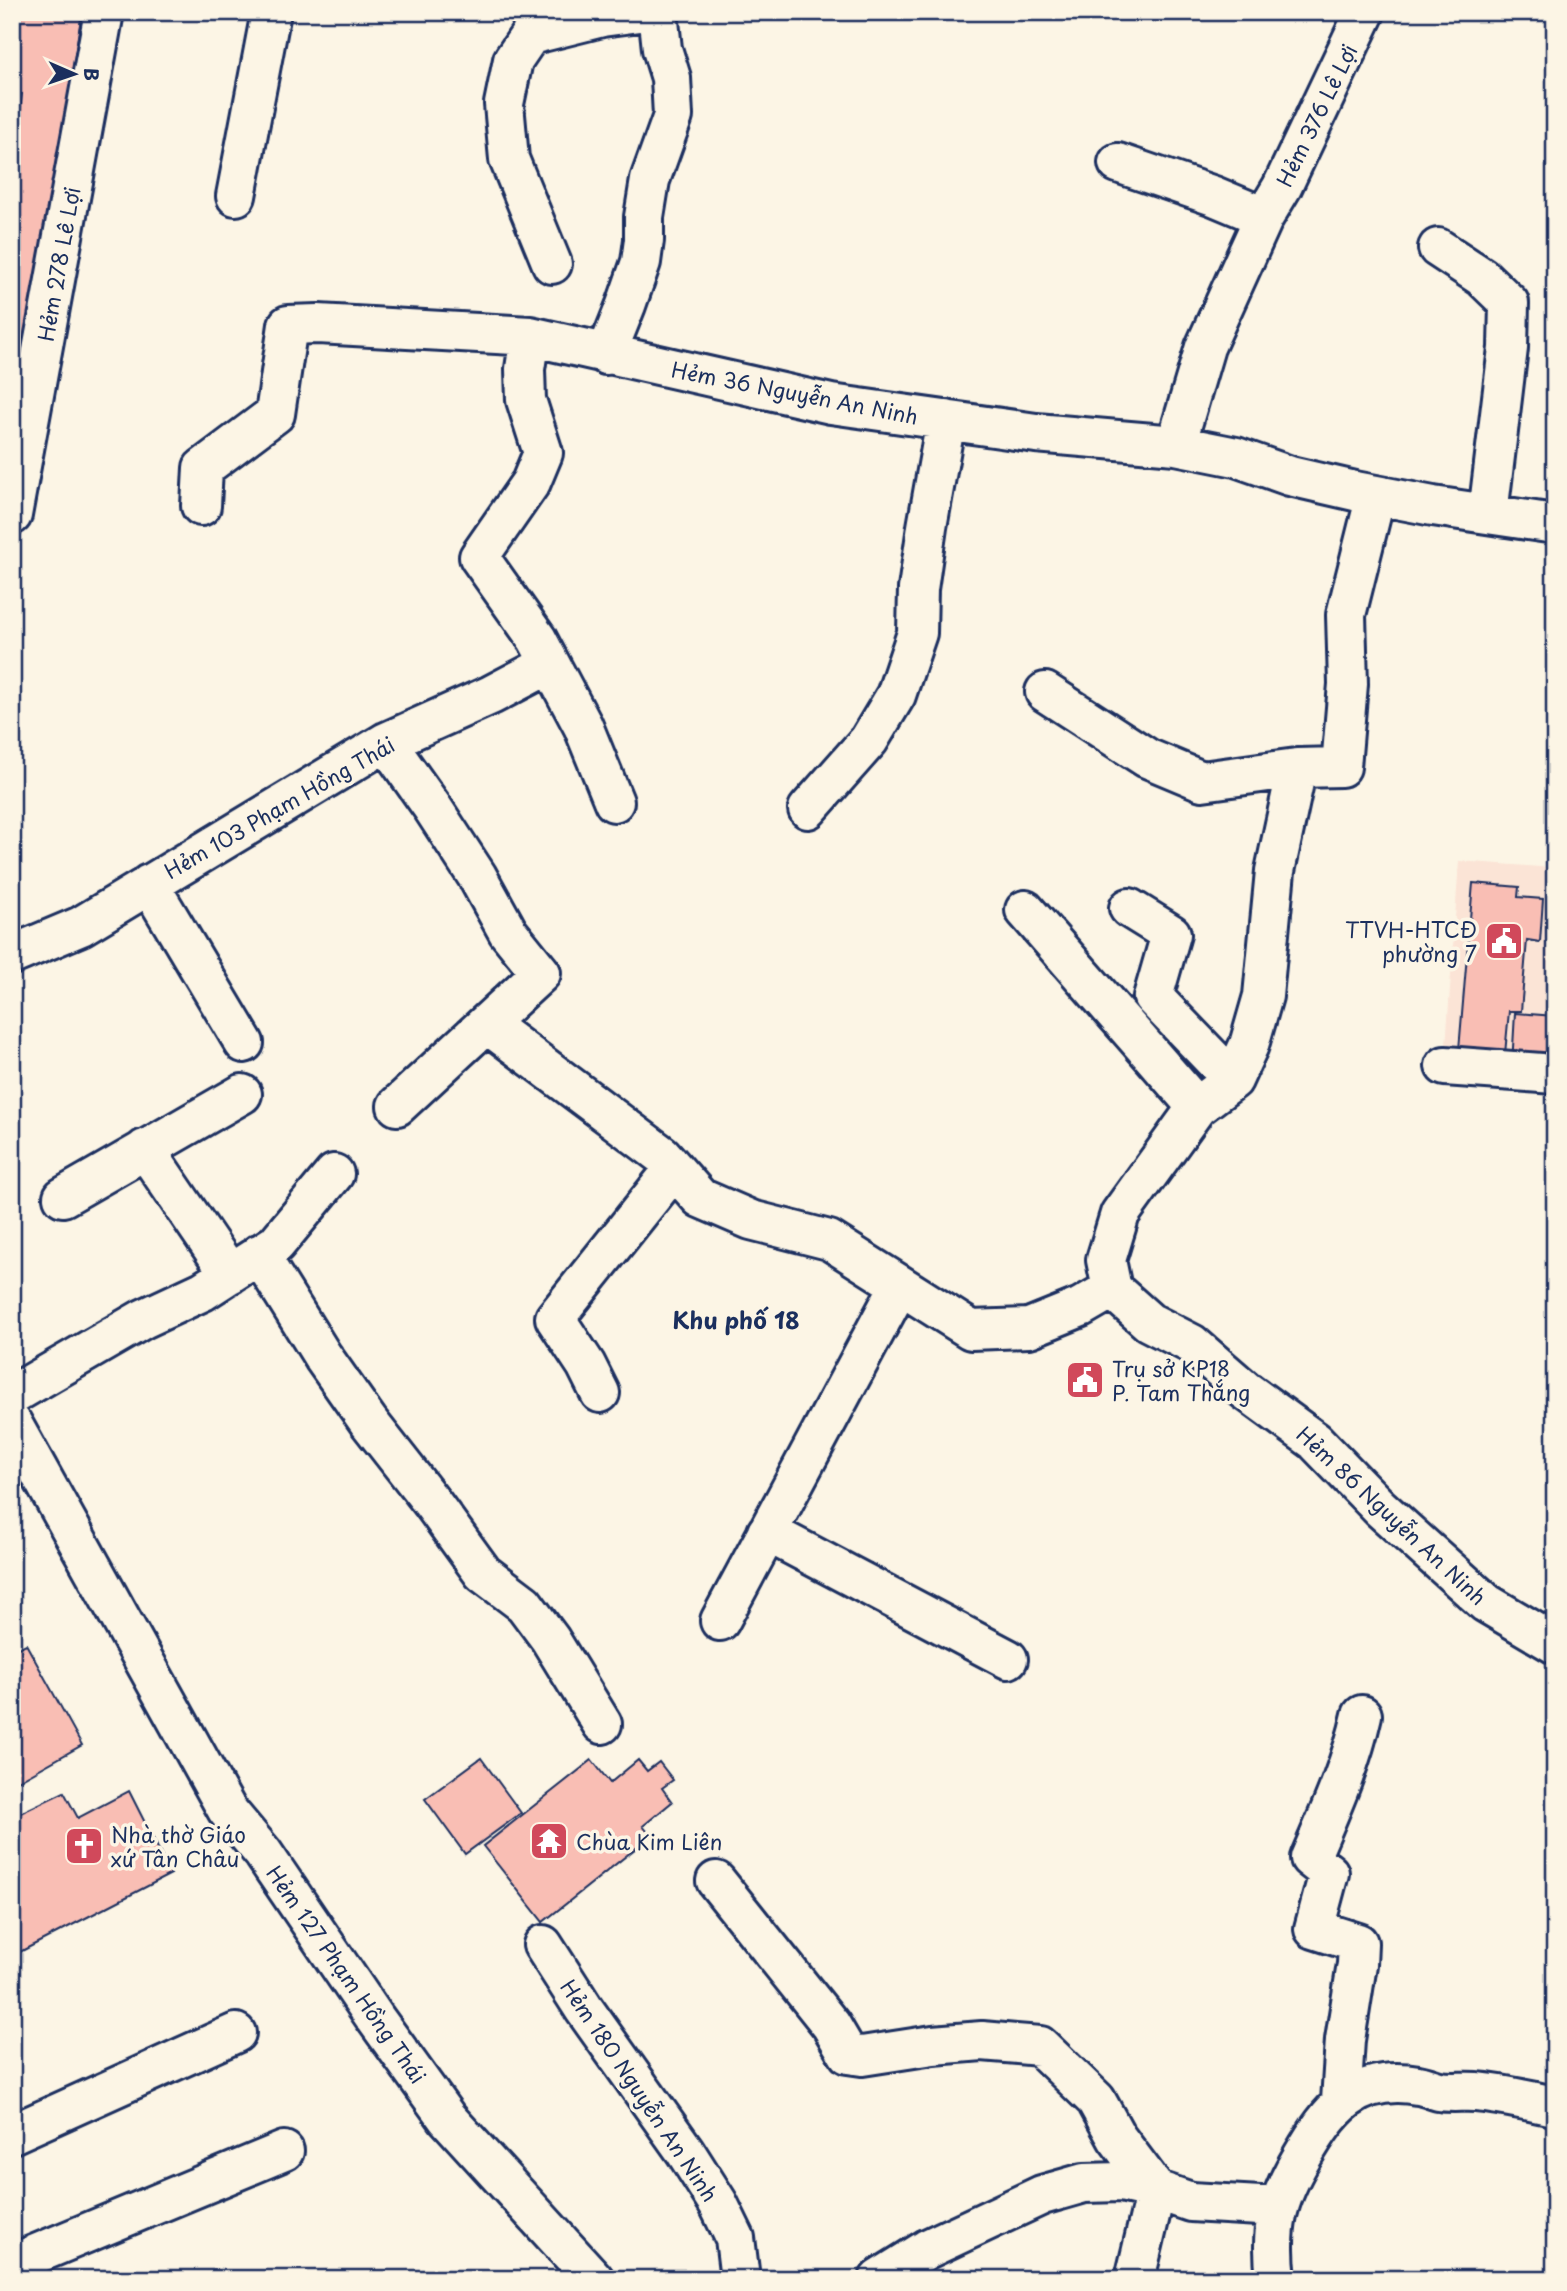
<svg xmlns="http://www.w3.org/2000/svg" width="1567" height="2291" font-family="'Playpen Sans',sans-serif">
<rect width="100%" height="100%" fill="#fcf5e5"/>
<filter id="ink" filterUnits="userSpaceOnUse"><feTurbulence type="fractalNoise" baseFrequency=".0143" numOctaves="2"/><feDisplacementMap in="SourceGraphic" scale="14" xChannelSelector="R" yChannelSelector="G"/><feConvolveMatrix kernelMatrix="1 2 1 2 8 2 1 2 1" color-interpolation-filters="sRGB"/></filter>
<g filter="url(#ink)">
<path fill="#fbe4d6" d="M1459,861L1555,868V1016L1516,1013L1512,1064L1445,1060Z"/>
<path fill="#f9beb4" stroke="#1b2f5e" stroke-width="2" d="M12,12H82L27,347L12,345V181L22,94L12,93Z
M12,345L27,347L12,435Z
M1473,883L1519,887L1518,897L1543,899L1540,942L1527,940L1521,1011H1509L1505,1054L1459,1050Z
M1515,1013L1555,1016V1067L1512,1065Z
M26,1644L82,1745L18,1781L12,1771V1651Z
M481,1758L521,1813L465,1854L425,1799Z
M592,1760L610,1783L638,1760L647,1771L659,1762L673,1780L662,1788L672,1802L643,1826L651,1836L543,1922L483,1846Z
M129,1791L171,1874L12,1956V1817L64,1792L78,1818Z"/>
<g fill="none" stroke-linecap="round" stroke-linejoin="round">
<defs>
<path id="minor" d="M1118,163L1214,196L1264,217L1205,347L1176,445
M236,196L271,12
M1264,217L1282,187L1365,12
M1438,248L1482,277L1509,303L1508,348L1488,514
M552,264L509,159L504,104L513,60L530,35L602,17L640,12
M530,336L525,369L526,400L543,453L531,482L479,557L537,639L583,726L614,802
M606,355L626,305L641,262L644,240V217L650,180L673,116L671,78L662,49L658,12
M201,506L203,468L275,414L288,325L318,324L530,336L831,404L1036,433L1176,445L1236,457L1290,476L1355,491L1433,506L1555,524
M12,515L104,12
M1045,692L1147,758L1202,781L1297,768
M386,742L432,807L477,876L508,932L541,973L397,1106
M808,809L869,740L896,695L917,633L918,589L927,527L946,420
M149,884L244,1043
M1129,908L1171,934L1153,997L1233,1080
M1025,910L1197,1107
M12,955L81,926L386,742L491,695L550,664
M487,1024L662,1155L700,1198L751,1220L829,1240L971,1330L1029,1328L1081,1307L1112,1289L1149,1322L1192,1344L1245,1390L1315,1441L1380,1508L1486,1603L1555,1644
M1445,1066L1555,1074
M145,1149L230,1274
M63,1197L242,1094
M259,1254L323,1357L368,1421L433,1504L483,1573L524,1604L550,1639L602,1724
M1112,1289L1106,1260L1120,1214L1197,1107L1233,1080L1249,1045L1263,996L1275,871L1297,768L1341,767L1348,684L1346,615L1376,495
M600,1393L586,1365L555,1318L674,1169
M12,1395L143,1319L203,1291L276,1244L334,1174
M12,1423L227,1810L263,1853L375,2018L447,2118L594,2279
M767,1532L1008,1659
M720,1621L900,1285
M716,1881L831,2025L848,2054L862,2056L933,2045L982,2041L1040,2046L1096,2100L1117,2138L1156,2190L1135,2279
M543,1945L584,2009L685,2151L718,2203L735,2238L740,2279
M1341,2101L1345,2040L1357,1964L1358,1943L1314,1929L1329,1873L1310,1858C1330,1811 1351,1765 1362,1715
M12,2134L236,2033
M12,2264L284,2151
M879,2279L927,2249L1042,2195L1084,2183L1121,2182L1156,2190L1191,2202L1260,2206L1278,2205
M1276,2279C1270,2228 1276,2201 1302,2157C1330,2109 1356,2074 1418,2085C1425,2086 1432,2089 1439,2091C1451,2093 1464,2091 1476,2092C1502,2094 1529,2101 1555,2106"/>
</defs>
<use href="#minor" stroke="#1b2f5e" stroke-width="44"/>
<use href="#minor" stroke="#fcf5e5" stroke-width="38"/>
</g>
</g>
<defs>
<symbol id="civic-square" viewBox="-11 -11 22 22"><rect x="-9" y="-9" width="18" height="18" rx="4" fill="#d1495b" stroke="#fcf5e5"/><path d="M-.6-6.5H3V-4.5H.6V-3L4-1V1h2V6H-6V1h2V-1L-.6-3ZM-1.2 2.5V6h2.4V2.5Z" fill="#fff"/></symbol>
<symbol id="temple-square" viewBox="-11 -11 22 22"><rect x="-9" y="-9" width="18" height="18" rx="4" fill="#d1495b" stroke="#fcf5e5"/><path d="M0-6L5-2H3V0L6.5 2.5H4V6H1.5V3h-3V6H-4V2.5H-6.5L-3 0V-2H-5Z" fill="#fff"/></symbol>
<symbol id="church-square" viewBox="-11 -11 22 22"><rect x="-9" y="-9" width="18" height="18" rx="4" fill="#d1495b" stroke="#fcf5e5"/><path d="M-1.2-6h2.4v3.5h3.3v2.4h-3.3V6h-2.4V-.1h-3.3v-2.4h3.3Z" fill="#fff"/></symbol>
</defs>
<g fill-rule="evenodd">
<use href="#civic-square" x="1482" y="919" width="44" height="44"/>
<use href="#civic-square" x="1063" y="1358" width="44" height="44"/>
<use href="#temple-square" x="527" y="1819" width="44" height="44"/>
<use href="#church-square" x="62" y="1824" width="44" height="44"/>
</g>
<g text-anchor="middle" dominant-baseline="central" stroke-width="7" stroke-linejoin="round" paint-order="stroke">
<g font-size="21" fill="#1b2f5e" stroke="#fcf5e5">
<text transform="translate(1316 115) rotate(-64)">Hẻm 376 Lê Lợi</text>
<text transform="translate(58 264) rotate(-80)">Hẻm 278 Lê Lợi</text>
<text transform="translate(795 392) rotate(11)">Hẻm 36 Nguyễn An Ninh</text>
<text transform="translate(279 807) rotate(-30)">Hẻm 103 Phạm Hồng Thái</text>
<text transform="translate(1392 1515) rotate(43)">Hẻm 86 Nguyễn An Ninh</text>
<text transform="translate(347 1974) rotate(55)">Hẻm 127 Phạm Hồng Thái</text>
<text transform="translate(640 2090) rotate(56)">Hẻm 180 Nguyễn An Ninh</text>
</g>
<g font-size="21" fill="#1b2f5e" stroke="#fcf5e5" text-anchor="start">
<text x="1477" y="929" text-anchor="end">TTVH-HTCĐ<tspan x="1477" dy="24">phường 7</tspan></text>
<text x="1112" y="1368">Trụ sở KP18<tspan x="1112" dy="24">P. Tam Thắng</tspan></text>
<text x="111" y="1834">Nhà thờ Giáo<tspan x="111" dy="24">xứ Tân Châu</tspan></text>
<text x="576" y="1841">Chùa Kim Liên</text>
</g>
<g font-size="23" font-weight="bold" fill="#1b2f5e" stroke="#fcf5e5">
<text x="736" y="1319">Khu phố 18</text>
</g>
</g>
<rect width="1567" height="2291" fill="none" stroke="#fcf5e5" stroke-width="42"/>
<rect x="21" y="21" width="1525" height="2249" fill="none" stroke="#1b2f5e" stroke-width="2.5" filter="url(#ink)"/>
<g transform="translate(74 74) rotate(92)" stroke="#fcf5e5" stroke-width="5" paint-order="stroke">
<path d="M0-5L12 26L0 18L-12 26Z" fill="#1b2f5e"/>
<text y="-10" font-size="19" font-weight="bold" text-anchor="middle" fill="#1b2f5e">B</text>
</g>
</svg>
